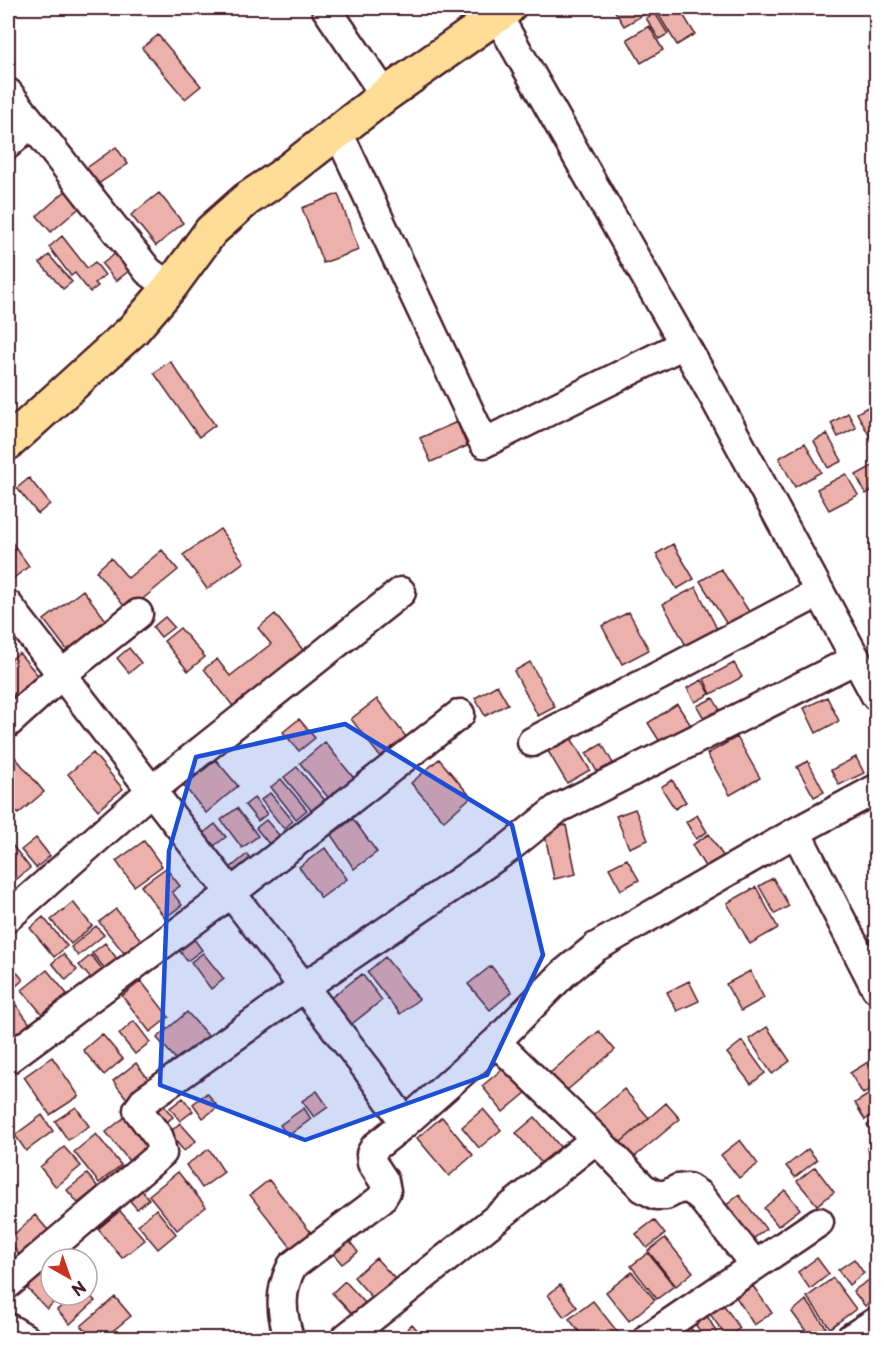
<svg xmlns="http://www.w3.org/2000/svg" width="884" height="1346" font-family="'Playpen Sans',sans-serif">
<rect width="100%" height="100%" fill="#fff"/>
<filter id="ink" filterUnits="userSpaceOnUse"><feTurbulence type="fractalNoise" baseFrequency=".0167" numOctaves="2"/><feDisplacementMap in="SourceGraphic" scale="12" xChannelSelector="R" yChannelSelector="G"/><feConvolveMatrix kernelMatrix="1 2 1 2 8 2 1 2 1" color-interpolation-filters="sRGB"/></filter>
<g filter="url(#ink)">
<path fill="#ebb1aa" stroke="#4a1f2b" stroke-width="1.5" d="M613,8H655L624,26Z
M664,8H679L695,34L677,45L657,12Z
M655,13L668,34L659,39L646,18Z
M649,26L663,50L641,63L627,39Z
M158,35L201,86L185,99L142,48Z
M116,147L128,164L92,188L81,172Z
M69,188L83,205L51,232L37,216Z
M159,193L183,223L156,246L131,215Z
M338,194L359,250L323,263L302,208Z
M62,236L87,268L95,262L105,275L95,283L98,286L90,292L75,273L71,276L49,247Z
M120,250L134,267L116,281L102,264Z
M49,255L72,282L63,289L40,263Z
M170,361L215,425L199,437L154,373Z
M871,405L876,415V448L857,413Z
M848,413L856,428L838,437L831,423Z
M457,422L467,446L431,462L420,438Z
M827,434L842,461L828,468L814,441Z
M805,443L821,472L795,487L779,458Z
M876,464V488L866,494L856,475Z
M846,474L858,495L829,510L817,489Z
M29,478L50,504L38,514L17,488Z
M220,529L244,562L207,589L183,555Z
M8,537L29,566L10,581L8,578Z
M673,544L694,579L677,589L656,554Z
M162,550L178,570L128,611L96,571L111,558L128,578Z
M721,569L754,619L731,631L700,581Z
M696,587L720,635L689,651L663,604Z
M83,590L109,624L70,654L44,620Z
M629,612L649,650L622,664L602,626Z
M275,614L306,654L236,710L204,669L217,659L230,676L271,644L258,628Z
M165,617L174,627L161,637L153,627Z
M180,628L205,657L188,671L164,641Z
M129,648L141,663L129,673L117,658Z
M19,653L42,680L17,700L8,689V662Z
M530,662L555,707L538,716L514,671Z
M734,663L742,677L711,694L704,679Z
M702,680L710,694L695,702L687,688Z
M497,685L508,704L485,716L475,698Z
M827,697L839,721L816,733L804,708Z
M713,698L721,712L705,720L697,706Z
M377,699L407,738L381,758L351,719Z
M677,704L692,727L662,745L648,723Z
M299,719L315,738L299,751L283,732Z
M568,733L590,770L567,783L545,746Z
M737,737L760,778L730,795L707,754Z
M325,742L356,781L331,801L300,763Z
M602,744L614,765L599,775L586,753Z
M93,753L123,789L98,810L68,774Z
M15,757L44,792L18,814L8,801V763Z
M856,757L864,773L839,785L831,770Z
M439,759L471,797L444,821L411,783Z
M216,760L238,786L206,813L184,786Z
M808,761L824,792L814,797L797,767Z
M297,767L328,804L315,815L284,777Z
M281,779L307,810L296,819L271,787Z
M672,780L686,802L675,809L661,787Z
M270,793L293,821L284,829L261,800Z
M254,798L267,814L258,821L245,805Z
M237,808L258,836L242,848L221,820Z
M635,809L648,840L629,848L616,816Z
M697,815L707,832L696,839L686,822Z
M353,819L377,852L354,869L331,835Z
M266,820L284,841L274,850L256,828Z
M215,824L226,837L206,852L196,839Z
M566,825L576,874L554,879L544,830Z
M709,834L725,859L707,870L692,845Z
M36,838L50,856L36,868L21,850Z
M8,840L30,868L11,884L8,880Z
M144,841L162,866L134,886L116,861Z
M325,848L347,879L321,898L299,867Z
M247,854L254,864L231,884L223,874Z
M627,859L639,880L621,890L609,868Z
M166,868L180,886L172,892L182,905L165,918L141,886Z
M773,878L789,906L775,914L759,886Z
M756,887L778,928L750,944L727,903Z
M73,902L92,926L71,944L51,920Z
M116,909L141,940L124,953L99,922Z
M43,917L67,946L54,957L30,928Z
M96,926L104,935L78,956L71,947Z
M194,939L202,950L187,961L179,950Z
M105,943L118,960L106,970L92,953Z
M203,953L224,979L211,989L191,962Z
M63,954L77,970L66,980L52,963Z
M91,955L104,971L93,981L79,965Z
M385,957L419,999L400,1014L367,972Z
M8,961L23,980L8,993Z
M491,966L512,992L490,1010L468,984Z
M47,970L67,994L42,1014L22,990Z
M750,971L764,998L741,1011L726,984Z
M362,974L382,1000L348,1027L328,1000Z
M141,981L169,1017L150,1032L122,996Z
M689,981L699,1001L677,1011L667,992Z
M13,1001L31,1025L12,1040L8,1034V1006Z
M187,1012L211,1039L181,1065L157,1038Z
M134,1021L150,1042L135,1054L119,1034Z
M767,1027L790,1061L772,1074L749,1039Z
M599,1031L615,1050L566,1091L550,1073Z
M102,1034L123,1059L104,1075L83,1050Z
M742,1041L765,1073L751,1084L727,1053Z
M52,1057L79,1096L50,1115L24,1077Z
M876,1057V1086L863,1094L850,1073Z
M136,1063L150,1081L127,1099L113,1081Z
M506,1066L527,1092L503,1112L482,1086Z
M624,1089L649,1118L613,1149L588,1120Z
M317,1091L328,1107L314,1117L302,1101Z
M874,1091L876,1094V1112L865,1120L855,1103Z
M207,1093L218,1107L203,1118L193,1104Z
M183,1098L193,1111L180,1121L170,1108Z
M161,1102L173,1117L157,1129L145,1114Z
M666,1103L680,1119L626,1164L613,1149Z
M76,1107L89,1126L68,1140L55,1121Z
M304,1108L311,1119L288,1136L280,1125Z
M483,1109L501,1130L479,1148L462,1127Z
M42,1115L53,1131L26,1151L15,1135Z
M126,1116L149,1144L129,1161L106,1132Z
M442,1117L473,1155L449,1176L417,1138Z
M535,1117L562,1149L543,1165L516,1133Z
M876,1119V1130L872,1133L867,1125Z
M180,1123L196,1141L184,1151L169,1133Z
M96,1134L121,1165L99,1183L74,1152Z
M740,1140L758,1164L739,1178L721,1155Z
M876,1142V1162H875L867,1148Z
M64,1147L81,1166L56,1187L40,1167Z
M209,1149L224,1172L202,1188L186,1165Z
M808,1149L817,1160L795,1177L786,1166Z
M815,1167L834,1192L817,1205L797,1181Z
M178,1172L206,1207L177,1230L149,1195Z
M87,1174L98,1187L78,1203L67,1190Z
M269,1180L313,1235L293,1250L250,1195Z
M137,1185L149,1199L137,1209L125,1195Z
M785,1190L800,1209L778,1226L764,1208Z
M739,1195L766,1229L745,1245L719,1211Z
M156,1209L176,1234L158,1249L138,1225Z
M120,1211L145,1240L122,1258L98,1229Z
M35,1215L48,1230L20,1256L8,1240Z
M654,1220L665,1234L647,1248L636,1234Z
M347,1238L358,1252L342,1264L331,1251Z
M665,1238L693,1272L676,1286L648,1251Z
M648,1253L674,1286L657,1299L631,1266Z
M376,1258L396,1280L374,1300L354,1277Z
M817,1258L829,1274L810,1289L798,1272Z
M854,1259L864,1273L849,1285L838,1270Z
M51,1263V1295H61L47,1309L26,1287Z
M632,1272L655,1300L629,1321L606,1292Z
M833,1278L856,1309L830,1328L807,1297Z
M869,1280L876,1290V1298L865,1306L853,1291Z
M345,1281L366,1304L354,1316L332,1293Z
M560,1285L577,1307L564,1317L548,1295Z
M753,1286L772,1313L754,1325L736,1297Z
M87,1292L95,1301L70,1324L57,1310L74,1295H87Z
M115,1297L131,1316L104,1338H91L81,1326Z
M806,1300L826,1327L811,1338L792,1312Z
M593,1301L620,1335L615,1338H584L569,1319Z
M723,1304L740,1328L727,1338L710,1314Z
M706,1314L720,1338H704L694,1322Z
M687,1323L698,1338H676L672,1334Z
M412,1324L419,1332L414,1336L407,1329Z"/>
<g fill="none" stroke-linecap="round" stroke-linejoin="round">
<defs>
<path id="minor" d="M326,8L385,95
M497,15L713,395L876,696
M8,93L148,271L170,287
M338,132L484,443L684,344
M8,144L31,123
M8,605L367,1069L405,1123
M8,723L62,674L138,614
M532,742L820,592
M796,832L876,988
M8,917L152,790L401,592
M496,1042L596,1139L643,1188L656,1195H666L678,1189L688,1188L699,1195L755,1265
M8,1059L231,893L460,714
M8,1284L162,1153L159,1138L138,1110L145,1100L304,987L506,850L557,809L856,659
M8,1328L25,1338
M289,1338C281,1312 279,1292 292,1266L381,1199L386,1191L384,1181L372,1163L371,1154L375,1147L405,1123L496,1042L563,974L596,947L796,832L876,789
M346,1338L596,1139
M648,1338L819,1222
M851,1338L876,1322"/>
<path id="major" d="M8,443L133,330L170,287L211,231L247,199L280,177L385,95L508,8"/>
</defs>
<use href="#minor" stroke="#4a1f2b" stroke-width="33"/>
<use href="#major" stroke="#4a1f2b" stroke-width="38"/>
<use href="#minor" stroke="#fff" stroke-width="28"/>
<use href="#major" stroke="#fedd96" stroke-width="33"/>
</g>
</g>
<path fill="#1d4ed8" fill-opacity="0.2" stroke="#1d4ed8" stroke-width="4.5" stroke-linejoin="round" d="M345,724L512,825L543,955L487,1075L305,1140L160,1085L169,851L196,757Z"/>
<rect width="884" height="1346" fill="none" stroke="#fff" stroke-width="30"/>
<rect x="15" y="15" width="854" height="1316" fill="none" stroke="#4a1f2b" stroke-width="2" filter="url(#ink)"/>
<g transform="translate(69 1277) rotate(140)"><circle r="28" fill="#ffffff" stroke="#b7a5aa" stroke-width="1.5"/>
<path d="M0-4.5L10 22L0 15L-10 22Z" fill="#c8321e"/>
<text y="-9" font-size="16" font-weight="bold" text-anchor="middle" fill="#4a1f2b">N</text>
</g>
</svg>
